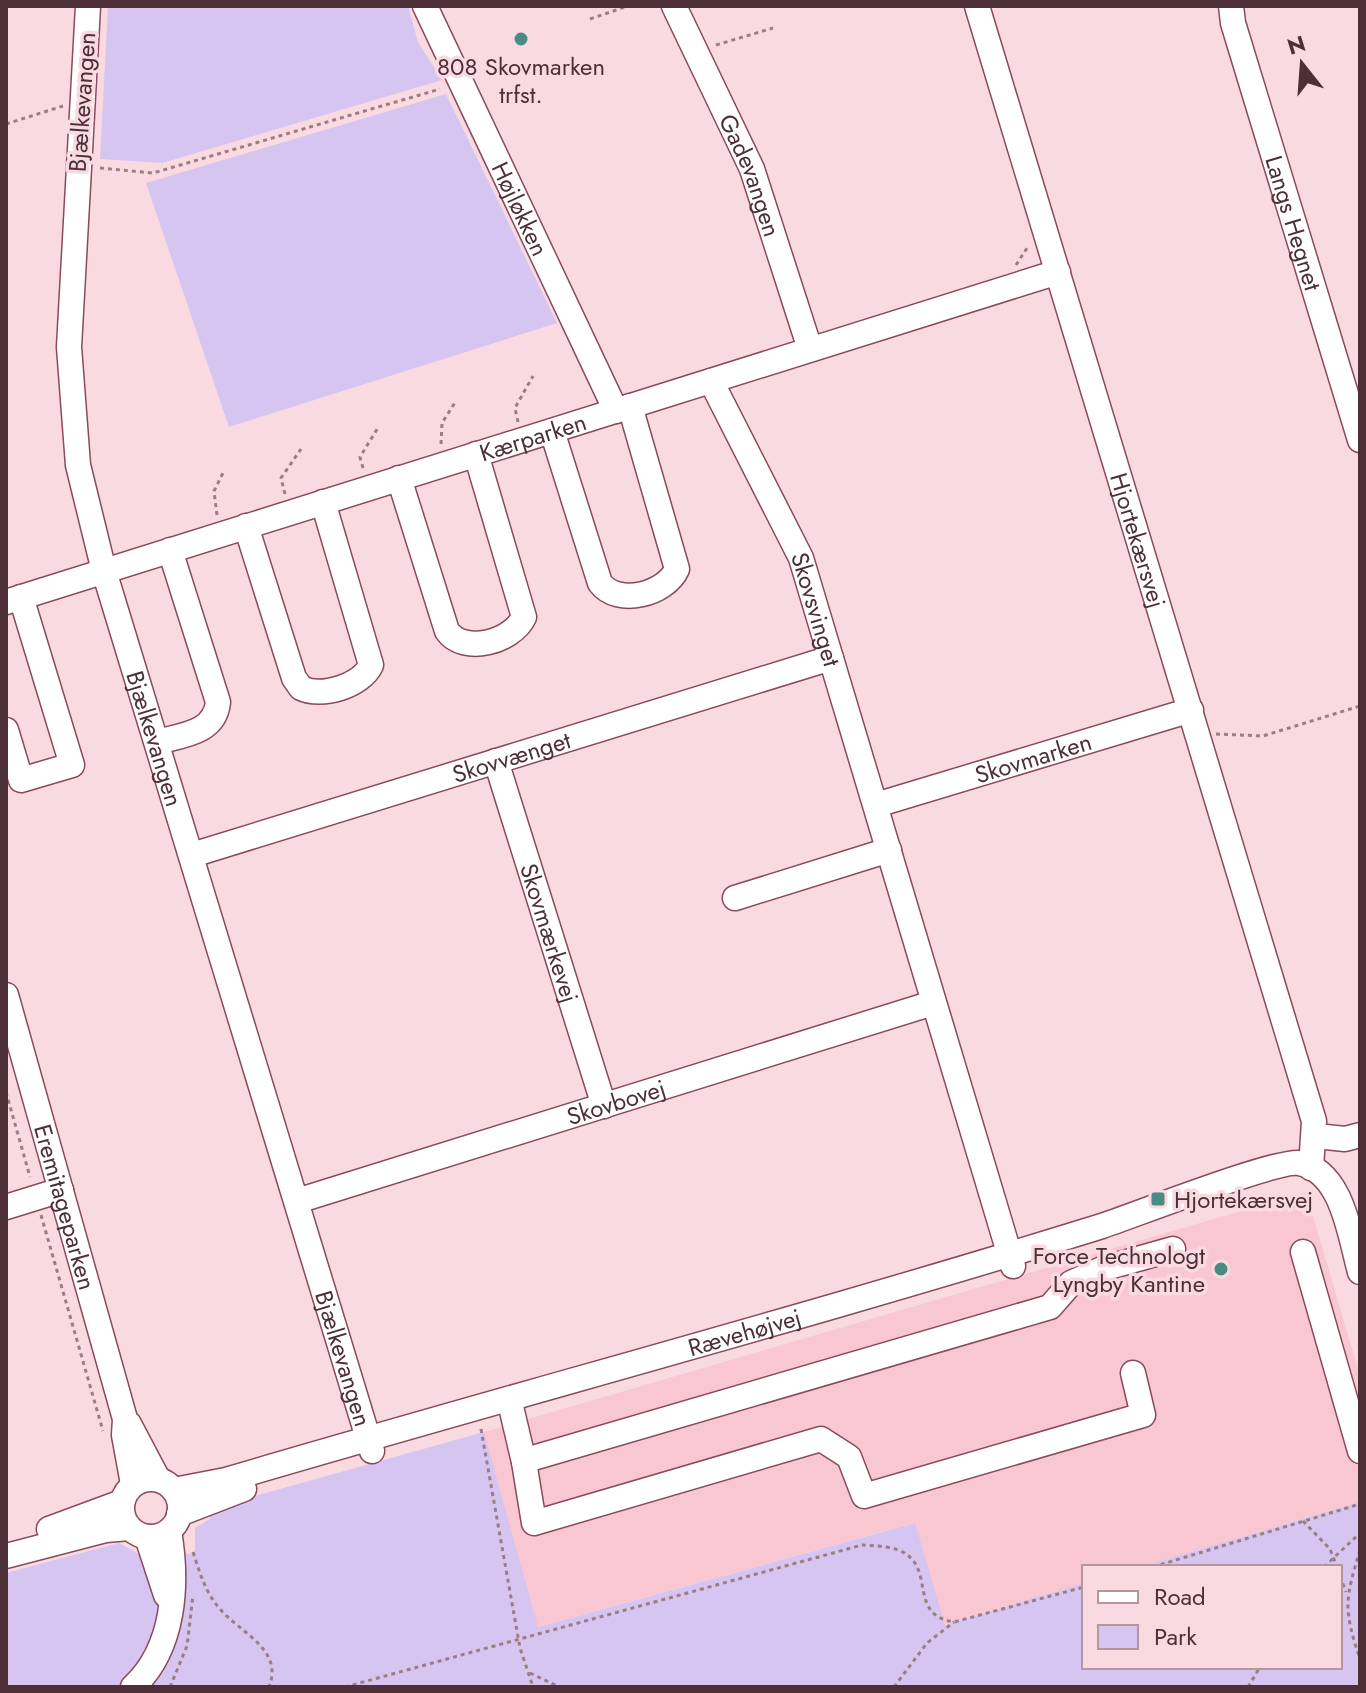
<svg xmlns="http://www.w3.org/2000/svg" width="1366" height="1693" font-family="Jost,sans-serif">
<rect width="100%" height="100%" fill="#f9dae0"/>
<path fill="#f9c7d2" d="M1306,1192L1360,1376V1502L1140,1567H1084V1583L944,1625L914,1523L537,1627L484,1432Z"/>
<path fill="#d5c5f0" d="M108,6H408L418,42L442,80L162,163L100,159Z
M446,94L557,323L229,427L146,183Z
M484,1432L538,1627L915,1523L945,1625L1084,1583V1667H1340V1567H1140L1360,1502V1687H6V1573L119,1543L139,1554L146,1565L195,1552V1528L210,1519L209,1514L244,1499Z"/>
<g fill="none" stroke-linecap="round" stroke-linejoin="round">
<defs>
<g id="minor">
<path id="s1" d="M88,6L69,347L78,465L104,571L372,1451"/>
<path id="s2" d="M425,6L616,411"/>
<path id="s3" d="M674,6L752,169L810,349"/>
<path id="s4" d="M977,6L1314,1121L1311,1168"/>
<path id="s5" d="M1231,6L1233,23L1360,440"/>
<path id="s6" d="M711,381L801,558L1013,1266"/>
<path d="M552,431L600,583C618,607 666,594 677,569L630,406"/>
<path d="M399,478L447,631C464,655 512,642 524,617L476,454"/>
<path d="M246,526L294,678L301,688C322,698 361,686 371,665L323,502"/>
<path id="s7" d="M6,602L1058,272"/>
<path d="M6,730L21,780L72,765L21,597"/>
<path d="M157,742C183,735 215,733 218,702L170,550"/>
<path id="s8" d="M496,761L604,1106"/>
<path id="s9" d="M876,805L1191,710"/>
<path id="s10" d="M192,855L831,658"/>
<path d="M735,898L889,850"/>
<path id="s11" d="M6,995L125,1419L124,1435L133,1484"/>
<path d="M1316,1136L1345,1139L1360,1135"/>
<path id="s12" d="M297,1201L933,1003"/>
<path d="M6,1207L61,1190"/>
<path d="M1303,1252L1360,1451"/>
<path d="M1133,1373L1143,1415L864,1496L849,1457L821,1439L534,1523L524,1462L533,1458L1050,1307L1071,1283L1102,1269L1173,1249"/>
<path d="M512,1411L524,1462"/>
<path d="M129,1424L158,1479"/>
<circle cx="151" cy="1508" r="29"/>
<path id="s13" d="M174,1490L226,1480C518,1394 812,1316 1102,1226C1135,1215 1278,1159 1299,1163C1343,1171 1350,1237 1360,1272"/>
<path d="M179,1514L244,1489"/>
<path d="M49,1529L122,1502"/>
<path d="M147,1537L166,1595"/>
<path d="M6,1556L106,1530L129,1528"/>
<path d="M133,1687C175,1648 178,1583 169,1531"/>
</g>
</defs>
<use href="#minor" stroke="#894a5c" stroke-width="27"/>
<path stroke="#9b7d83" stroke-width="3" stroke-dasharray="4 4" stroke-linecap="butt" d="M590,19L628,6
M716,45L773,28
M6,124L63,106
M100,168L153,173L440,89
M1016,265L1029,245
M518,422L515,408L533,376
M441,444L442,423L456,401
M363,468L360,457L379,426
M285,494L281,478L301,449
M217,515L214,491L223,473
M1216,734L1263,736L1360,706
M6,1092L30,1177
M41,1215L103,1431
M481,1429L520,1648L533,1687
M1303,1521L1330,1549L1337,1567
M1360,1550C1345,1600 1343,1608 1360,1659
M193,1552C200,1573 205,1592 220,1609C240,1633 284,1649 269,1687
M1153,1567L1360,1504
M1324,1567L1360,1533
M1340,1576L1346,1592
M530,1673L559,1687
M170,1687L187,1646L193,1595
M345,1687L862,1545C875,1546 895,1546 906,1554C934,1573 909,1615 954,1622L1084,1587
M894,1687L927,1643L954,1622
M1248,1687L1260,1667"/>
<use href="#minor" stroke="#fff" stroke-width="24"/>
</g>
<g fill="#488c82" stroke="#f9dae0" stroke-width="3">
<circle cx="521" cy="39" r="8"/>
<rect x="1150" y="1191" width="16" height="16" rx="4"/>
<circle cx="1221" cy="1269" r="8"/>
</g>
<g text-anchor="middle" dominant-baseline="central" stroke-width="7" stroke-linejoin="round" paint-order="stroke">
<g font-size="24" fill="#4d3037" stroke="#f9dae0">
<text x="521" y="66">808 Skovmarken<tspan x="521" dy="28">trfst.</tspan></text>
<text x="1174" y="1199" text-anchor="start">Hjortekærsvej</text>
<text x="1205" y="1255" text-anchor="end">Force Technologt<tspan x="1205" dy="28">Lyngby Kantine</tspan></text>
</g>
<g font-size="24" fill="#4d3037" stroke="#f9dae0">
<text transform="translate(82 102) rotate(-86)">Bjælkevangen</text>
<text stroke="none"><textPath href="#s3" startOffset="186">Gadevangen</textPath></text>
<text stroke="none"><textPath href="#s2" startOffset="224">Højløkken</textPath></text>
<text stroke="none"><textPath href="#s5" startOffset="226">Langs Hegnet</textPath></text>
<text stroke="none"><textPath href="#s7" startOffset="552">Kærparken</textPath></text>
<text stroke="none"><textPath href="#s4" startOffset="558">Hjortekærsvej</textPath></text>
<text stroke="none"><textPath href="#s6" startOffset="252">Skovsvinget</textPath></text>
<text stroke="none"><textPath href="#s1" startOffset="744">Bjælkevangen</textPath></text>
<text stroke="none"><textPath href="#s10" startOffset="334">Skovvænget</textPath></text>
<text stroke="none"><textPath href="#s9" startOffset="164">Skovmarken</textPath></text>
<text stroke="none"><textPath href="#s8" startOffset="180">Skovmærkevej</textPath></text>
<text stroke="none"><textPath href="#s12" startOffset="334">Skovbovej</textPath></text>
<text stroke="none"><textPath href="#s11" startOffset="220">Eremitageparken</textPath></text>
<text stroke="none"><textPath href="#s13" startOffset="592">Rævehøjvej</textPath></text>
<text stroke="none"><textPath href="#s1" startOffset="1392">Bjælkevangen</textPath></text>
</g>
</g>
<rect width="1366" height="1693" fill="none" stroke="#4d3037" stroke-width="16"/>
<rect x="1082" y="1565" width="260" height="104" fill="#f9dae0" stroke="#b4969c" stroke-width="2"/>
<rect x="1098" y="1591" width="40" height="12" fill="#ffffff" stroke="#b4969c" stroke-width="2"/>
<text x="1154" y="1605" font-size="24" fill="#4d3037">Road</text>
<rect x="1098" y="1625" width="40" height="24" fill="#d5c5f0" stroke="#b4969c" stroke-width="2"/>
<text x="1154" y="1645" font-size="24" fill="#4d3037">Park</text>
<g transform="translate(1302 64) rotate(343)" stroke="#f9dae0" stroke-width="6" paint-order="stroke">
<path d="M0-6L14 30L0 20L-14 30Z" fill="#4d3037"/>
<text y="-12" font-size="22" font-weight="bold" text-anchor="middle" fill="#4d3037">N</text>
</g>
</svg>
